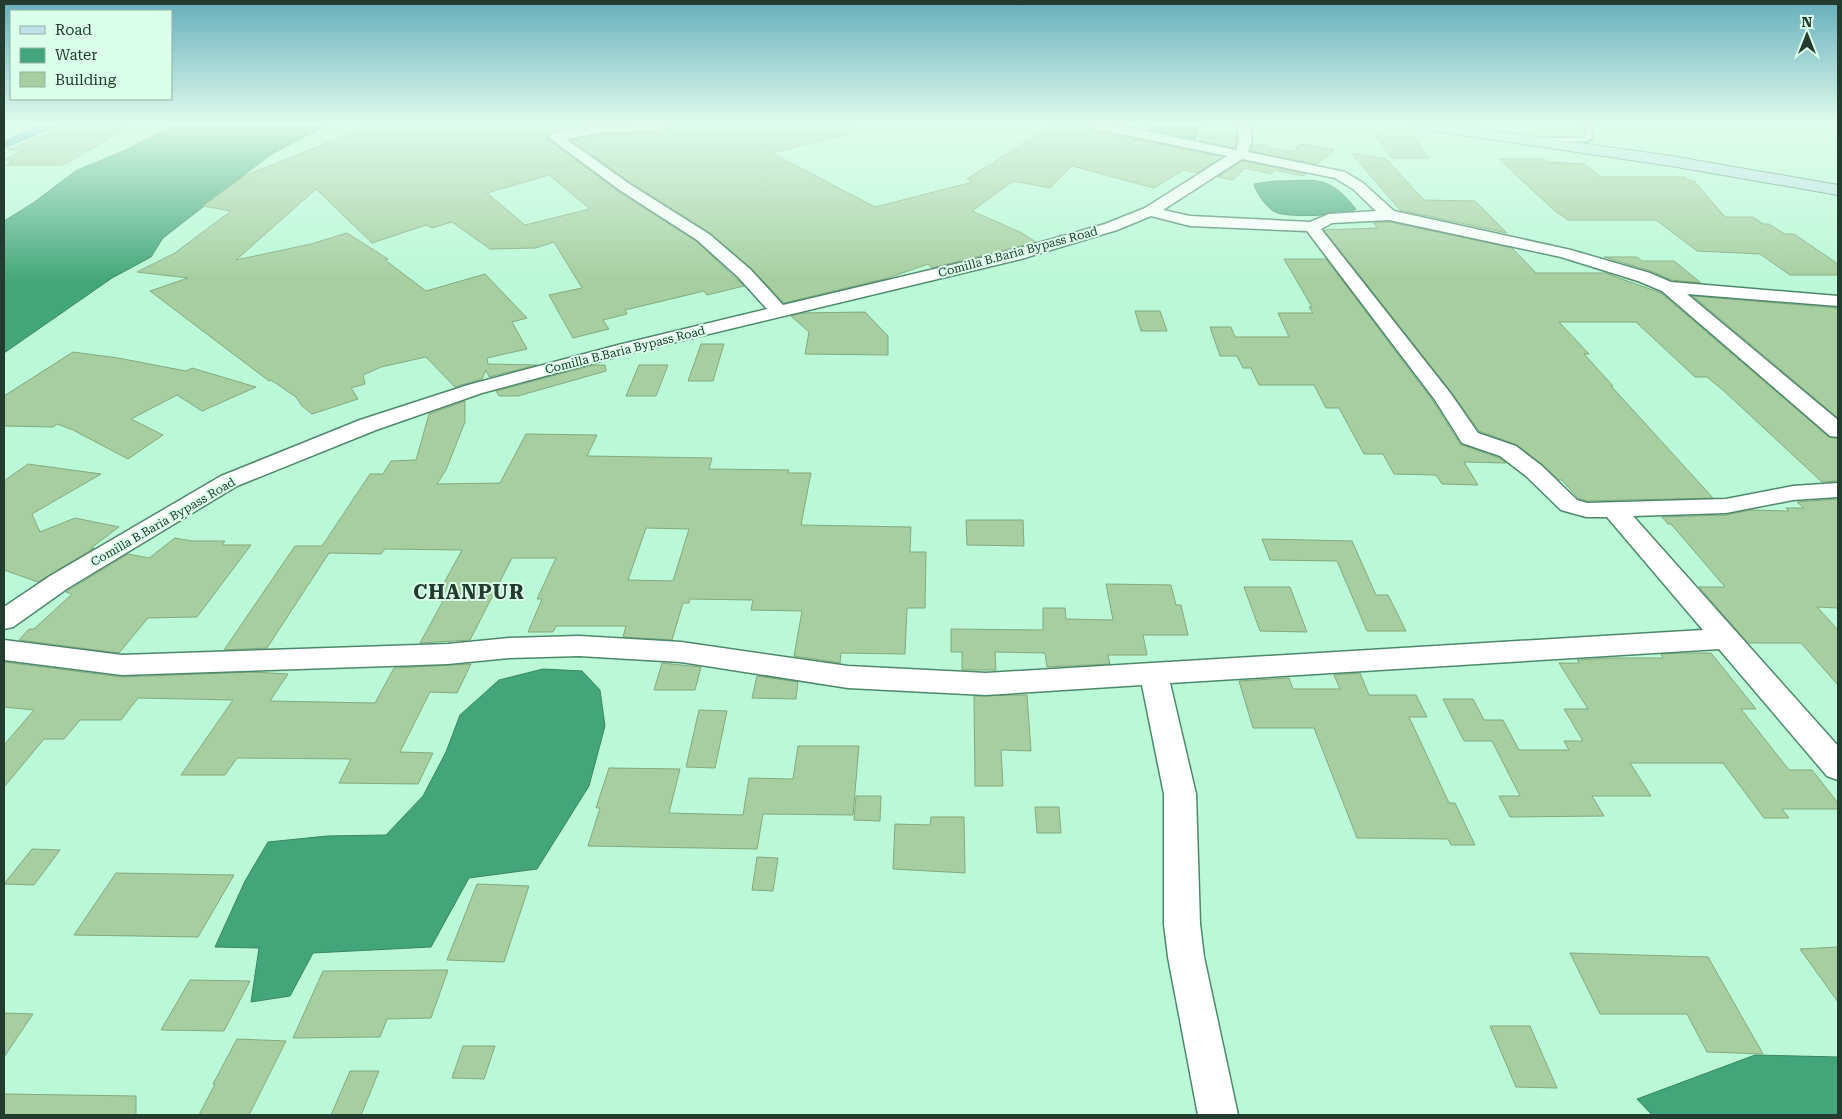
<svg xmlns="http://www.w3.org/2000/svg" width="1842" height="1119" font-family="'Roboto Serif',serif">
<rect width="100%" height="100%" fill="#baf8d7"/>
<path fill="#43a67a" stroke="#3a8664" d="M176,124H329L270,155L163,238L151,257L112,278L4,353V221L33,203L77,170L126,150Z
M1152,124H1200L1201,125L1195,139L1186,140L1146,132Z
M1275,181C1316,181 1327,173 1356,209C1347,216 1286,218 1275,212C1267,208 1256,193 1254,184Z
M543,669L582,671L600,690L605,726L589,786L537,869L469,878L431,947L313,953L290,996L251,1002L259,948L215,947L245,881L268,842L327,836L386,835L423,796L446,752L460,715L499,680Z
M1755,1055L1838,1057V1115H1652L1637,1099Z"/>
<path fill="#a6cea0" stroke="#84aa7e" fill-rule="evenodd" d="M375,124H596L556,131L546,138L620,193L696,241L744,286L707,295L704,291L625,310L627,314L603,320L609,329L573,338L549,295L582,288L554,242L536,248L490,249L452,222L432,228L426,225L372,243L316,189L236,260L311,244L347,233L388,259L385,260L426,291L485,274L527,318L512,322L527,349L487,358L488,364L537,365L489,377L486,370L482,379L455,387L426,357L381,367L363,375L365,384L351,388L358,399L312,414L302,406L296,397L271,380L269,381L150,291L188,278L137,272L175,253L231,211L203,206L244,176ZM549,175L590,209L525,225L487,193Z
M676,124H854L855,132L772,153L875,207L973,182L967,179L1049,127L1059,129L1064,124L1087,127L1092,130L1222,157L1197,173L1184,170L1154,188L1072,166L1050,188L1013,181L972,211L1020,232L1036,242L932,268L928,264L888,278L784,303L751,268L710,233L632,183L571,140L597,135L661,131L670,129Z
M68,125L129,127L63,165H6L14,160H4L24,150H7Z
M1198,134L1237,135V140L1235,148L1200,141Z
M1376,136L1414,137L1429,158H1392Z
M1300,144L1334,150L1317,164L1250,151L1252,145H1269L1271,148L1293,152Z
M1351,153L1386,159L1424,200L1475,201L1507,233L1400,210Z
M1499,159H1544L1547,162L1584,164L1601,177H1685L1688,180L1694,181L1725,217H1753L1763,224H1769L1785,234H1794L1838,264V275H1790L1760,254L1697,251L1656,220H1568L1555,211Z
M1242,161L1306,174L1303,176L1275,170L1271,174L1245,168L1233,180L1218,177Z
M1389,222L1512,248L1536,273H1605L1661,293L1829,437L1838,439V481L1822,482L1724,391L1707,377H1695L1636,322H1559L1589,354H1584L1613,386H1611L1713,498L1587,501L1578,498L1562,480H1559L1543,465L1517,445L1479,431L1452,393L1324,230L1378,228L1373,223Z
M1604,257H1637L1642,261H1674L1701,283L1671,280L1651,271Z
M1284,259H1326L1433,401L1460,444L1499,458L1506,463L1464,462L1478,485L1442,484L1436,475L1394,474L1383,454H1364L1339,408H1326L1314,385H1259L1251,368H1243L1237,356H1220L1210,327H1231L1235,337H1289L1278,313H1313L1309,307H1312Z
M1693,296L1838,308V418Z
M1135,311H1160L1167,331H1141Z
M865,312L888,336V355L805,354L809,332L791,316L802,313Z
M701,344H724L713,381H688Z
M73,352L118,358L186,371L192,368L256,387L202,411L177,395L131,419L163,435L128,459L73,430L57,424L53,427L4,426V396Z
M593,365H605L606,371L518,396H499L496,391Z
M639,365H668L656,396H626Z
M465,401V422L446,470L437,484L500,483L526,434L597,435L587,456L712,458L709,469L789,470L788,473H811L801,525L911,527L910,552H926L925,608H907L905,654L841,653L840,663L794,656L802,611L751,610L753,600L690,599L689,603H683L672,640L623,637L626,626H556L553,632H528L542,599H537L556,558H512L470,640L420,643L448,592H439L462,550L385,549L381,554L329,553L267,648L224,650L295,546H322L370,474H383L391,461L416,460L429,414ZM646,528L689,529L673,581L628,580Z
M28,464L101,474L32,514L40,532L75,518L119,527L91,548H94L38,582L4,570V481Z
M1838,499V608L1817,607L1838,630V685L1801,643H1748L1699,587H1725L1671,524H1668L1662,517L1726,515L1750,510L1789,511L1786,508H1804L1797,502Z
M966,520H1023L1024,546L967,545Z
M175,538L192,541H225L222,545H251L197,617L148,618L119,653L19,640L29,629H34L72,594L66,592L69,590L128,554L149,558Z
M1262,539L1352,541L1376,595H1388L1406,631H1367L1337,561L1270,560Z
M1106,584L1171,585L1176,605H1181L1188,635H1143L1147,655H1108L1110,664L1047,667L1045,653L995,652L996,670H962V652H951V629L1043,630V608H1065L1066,619L1113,620Z
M1244,587H1290L1307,632L1260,631Z
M1683,653H1711L1756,709H1741L1789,770H1812L1838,803V809H1782L1789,818H1764L1723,763H1630L1651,796H1592L1604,816L1510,817L1499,796H1520L1492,741H1464L1443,699H1473L1484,720H1503L1519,750H1569L1564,741H1583L1564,709H1588L1559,663H1580L1577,660L1608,658H1663L1661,654Z
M4,662L122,677L252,672L288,674L270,701L375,703L394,668L471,664L457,693L430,692L400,752L433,753L418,784L339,783L351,759L237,758L225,775H181L233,700L138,698L121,720H80L64,739H44L4,787V745L34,710L4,707Z
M662,663L701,667L695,690H654Z
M1360,673L1369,695H1416L1427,717H1409L1449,803H1455L1475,845H1451L1448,839L1357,838L1314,728H1253L1239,681L1289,678L1293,689H1340L1334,675Z
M757,676L798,682L796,699L752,698Z
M1013,695H1027L1031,751L1001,750L1003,786H975L974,696Z
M699,710L727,711L715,768L686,767Z
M798,746H859L853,815L763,814L757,849L588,846L600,808H596L609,768L680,769L669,813L743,815L749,778L793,779Z
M856,796H881L880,821L854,820Z
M1035,807H1059L1061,833H1037Z
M931,817H964L965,873L893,869L895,824L930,825Z
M32,849L60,850L34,885L4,884Z
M757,857L778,858L773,891L752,890Z
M116,873L234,875L198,937L74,935Z
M477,884L529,886L504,962L447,960Z
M1838,947V1002L1800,949Z
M1570,953L1708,957L1763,1054L1707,1052L1687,1014H1600Z
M448,970L431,1018L387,1019L380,1037L293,1038L323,971Z
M190,980L250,981L224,1031L161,1030Z
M4,1013L33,1014L4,1057Z
M1490,1026H1530L1557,1088L1516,1087Z
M237,1039L286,1041L249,1115H199L215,1084H213Z
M463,1046H495L484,1079L452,1078Z
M350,1071H379L361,1115H331Z
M4,1094L136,1096V1115H4Z"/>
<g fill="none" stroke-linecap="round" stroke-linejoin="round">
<defs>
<path id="lane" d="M1585,124H1591L1592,138L1588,141L1547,142L1544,140L1547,138H1585Z"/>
<path id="street" d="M674,124C665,134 613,131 597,133C587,135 577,137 566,139L631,185L709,234L750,269L783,305L1010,251L1105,224L1145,208L1227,156L1092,128L1086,124H1112L1236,150L1239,140L1238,124H1250L1252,140L1248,152L1345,172L1363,183L1394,211L1571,250L1650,273L1671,282L1838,296V306L1687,294L1838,420V437L1830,436L1662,291L1638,281L1561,257L1389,220L1332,223L1321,229L1451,394L1478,433L1516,446L1542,466L1577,500L1587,503L1726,499L1793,486L1838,483V497L1793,500L1726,513L1633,516L1838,746V780L1827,776L1719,649L1170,683L1196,794L1200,924L1204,957L1238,1115H1198L1168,957L1164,924V794L1142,685L986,695L848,688L681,662L579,656L509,658L448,664L122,675L4,660V640L122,655L448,644L509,638L579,636L681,642L848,666L986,673L1703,630L1607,517H1586L1561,510L1526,476L1500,456L1462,443L1435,400L1307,231L1190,226L1151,216L1117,230L1021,259L630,353L482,393L376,430L237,486L68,588L13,627L4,629V607L50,576L221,476L360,420L468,385L618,345L767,309L738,277L697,240L621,191L548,137C560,123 653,124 674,124ZM1242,159L1335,178L1353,189L1376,211L1329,214L1310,222L1190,216L1163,210Z"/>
<path id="secondary" d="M1407,124H1445L1671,156L1838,185V195L1671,166L1414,128Z"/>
<path id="highway" d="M40,124H59L57,127L4,149V140Z"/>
</defs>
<use href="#lane" stroke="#4e886b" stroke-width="3"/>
<use href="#street" stroke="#4e886b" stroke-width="3"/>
<use href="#secondary" stroke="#4e886b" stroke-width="2"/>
<use href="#highway" stroke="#fff" stroke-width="2"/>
<use href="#lane" fill="#fff" fill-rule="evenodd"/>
<use href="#street" fill="#fff" fill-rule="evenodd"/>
<use href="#secondary" fill="#bfe1ea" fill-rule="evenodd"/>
<use href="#highway" fill="#2a9ab9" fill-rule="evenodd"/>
</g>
<linearGradient id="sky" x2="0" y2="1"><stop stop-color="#66aebc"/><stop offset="0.44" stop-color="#e0fced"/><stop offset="1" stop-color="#e0fced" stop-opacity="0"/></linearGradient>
<rect width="1842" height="281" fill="url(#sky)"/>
<g text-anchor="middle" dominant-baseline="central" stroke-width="4" stroke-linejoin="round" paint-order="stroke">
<g font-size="12" fill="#243c30" stroke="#daffea">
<text transform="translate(1018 252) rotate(-15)">Comilla B.Baria Bypass Road</text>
<text transform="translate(625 350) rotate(-14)">Comilla B.Baria Bypass Road</text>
<text transform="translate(163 522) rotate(-30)">Comilla B.Baria Bypass Road</text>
</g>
<g font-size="20" font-weight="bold" letter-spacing="1" fill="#243c30" stroke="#daffea">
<text x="469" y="592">CHANPUR</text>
</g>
</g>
<rect width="1842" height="1119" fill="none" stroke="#243c30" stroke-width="10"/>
<rect x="10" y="10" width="162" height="90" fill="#daffea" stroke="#91b1a0"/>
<rect x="20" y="26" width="25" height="8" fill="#bfe1ea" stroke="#91b1a0"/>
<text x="55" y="35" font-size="15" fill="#243c30">Road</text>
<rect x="20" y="48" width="25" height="15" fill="#43a67a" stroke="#91b1a0"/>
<text x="55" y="60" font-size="15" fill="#243c30">Water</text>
<rect x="20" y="72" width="25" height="15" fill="#a6cea0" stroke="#91b1a0"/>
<text x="55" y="85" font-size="15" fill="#243c30">Building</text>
<g transform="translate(1807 35)" stroke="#daffea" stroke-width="4" paint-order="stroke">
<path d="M0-4L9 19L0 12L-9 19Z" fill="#243c30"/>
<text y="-8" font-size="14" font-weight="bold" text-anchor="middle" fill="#243c30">N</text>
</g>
</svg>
